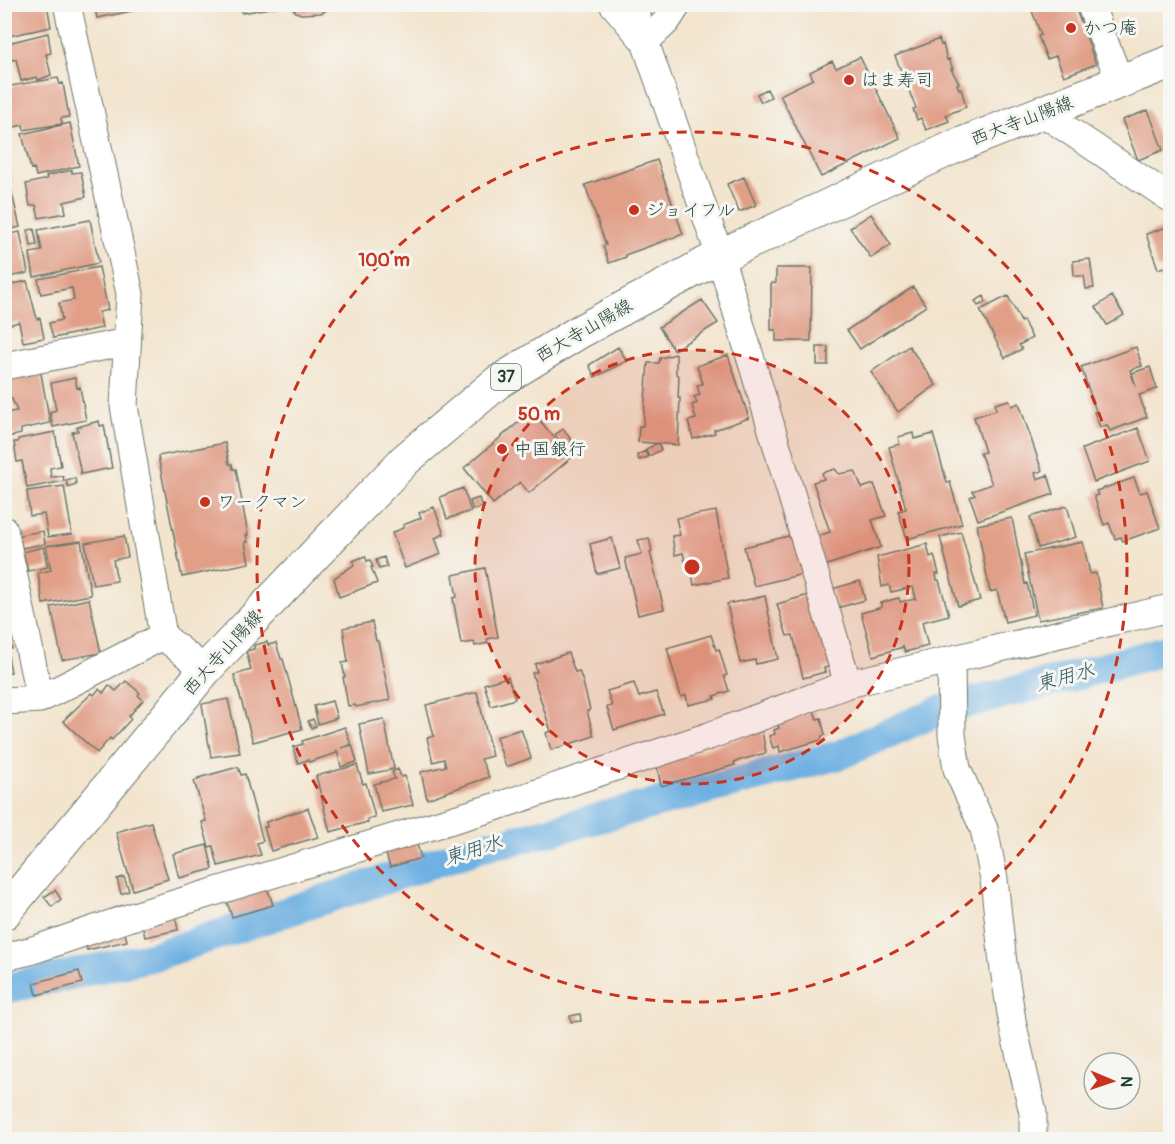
<svg xmlns="http://www.w3.org/2000/svg" width="1175" height="1144" font-family="Pangolin,'Klee One',sans-serif">
<rect width="100%" height="100%" fill="#f6f6f2"/>
<filter id="ink" filterUnits="userSpaceOnUse"><feTurbulence type="fractalNoise" baseFrequency=".0167" numOctaves="2"/><feDisplacementMap in="SourceGraphic" scale="12" xChannelSelector="R" yChannelSelector="G"/><feConvolveMatrix kernelMatrix="1 2 1 2 8 2 1 2 1" color-interpolation-filters="sRGB"/></filter>
<filter id="wash" filterUnits="userSpaceOnUse"><feTurbulence type="fractalNoise" baseFrequency=".008" numOctaves="4" result="noise"/><feDisplacementMap in="SourceGraphic" scale="24" xChannelSelector="R" yChannelSelector="G"/><feGaussianBlur stdDeviation="1.35" result="paint"/><feColorMatrix in="noise" values="0 0 0 0 0 0 0 0 0 0 0 0 0 0 0 0 0 1.4 0 .05"/><feComposite in="paint" operator="in"/></filter>
<g filter="url(#wash)">
<rect width="100%" height="100%" fill="#f3e4cd"/>
<g fill="none" stroke-linecap="round" stroke-linejoin="round">
<path stroke="#6db0e2" stroke-width="30" d="M960,705L1059,680L1170,649
M4,989L154,956L491,844L512,841L839,755L941,710"/>
</g>
<g id="blocks">
<path fill="#e19f87" d="M11,4H47L51,27L4,37V10L12,8Z
M94,4H157V6L97,18Z
M241,4H281V6L242,13Z
M1050,4H1074L1096,64L1064,76L1056,56L1047,59L1038,36L1041,35L1032,11Z
M290,5H336L321,13L301,14L296,12Z
M48,33L51,53L46,54L51,75L38,80L37,77L21,81L16,59L8,61L4,44Z
M939,39L941,45L943,44L947,60L949,59L953,69H951L959,83L957,84L959,89L961,88L966,107L946,115L949,121L926,130L921,118L917,120L913,109L916,108L895,56Z
M860,57L900,138L821,177L780,95L813,79L810,72L832,61L836,68Z
M58,78L60,84L63,83L69,117L61,118L62,124L24,130L23,125L10,128L4,87Z
M767,89L771,97L761,102L757,94Z
M1148,110L1163,150L1138,160L1122,120Z
M70,123L79,166L36,176L34,168L31,169L22,134Z
M4,148L12,182L4,183Z
M657,160L683,234L625,255L626,257L609,263L603,246L606,245L585,185Z
M72,170V173L81,172L86,197L64,202L66,213L39,218L36,205L30,206L26,184L47,179L46,176Z
M744,177L756,205L739,212L727,184Z
M10,185L20,227L4,231V186Z
M871,214L891,245L871,258L850,228Z
M90,220L99,263L34,277L30,253L42,251L38,230Z
M1170,226V283L1164,267L1158,269L1146,234Z
M34,229L37,245L31,246L28,230Z
M20,232L28,273L4,278V235Z
M1090,259L1094,288L1086,289L1084,276H1074L1073,261Z
M99,267L108,310L99,312L102,328L53,338L49,323L62,320L59,303L74,300L72,288L41,294L38,279Z
M776,268H812L811,341H776V330H771V283H776Z
M27,281L37,319L40,318L44,338L23,342L19,322L4,326V289L5,286Z
M913,287L926,306L860,349L847,330Z
M984,296L986,302L978,306L975,301Z
M1008,296L1021,322L1023,320L1032,338L1019,345L1022,349L1005,358L980,310Z
M1112,296L1124,315L1107,325L1096,307Z
M702,300L718,323L674,350L659,327Z
M909,346L936,385L898,412L871,372Z
M618,347L627,361L595,377L589,365Z
M817,347H828V365H817Z
M1136,347L1142,366L1130,370L1136,387L1132,373L1150,367L1157,389L1139,395L1147,417L1110,431L1107,425L1100,427L1094,412L1096,411L1081,367Z
M676,354V374L679,376L678,398H680L678,445L638,442L639,426H643L648,363H659L660,358Z
M728,355L749,418L714,430L715,433L693,439L688,421L696,419L692,405L697,403L694,397L700,395L697,385L703,384L697,366Z
M40,368L50,423L21,429V434L4,438V413L17,411L12,399L7,396L4,383L6,375Z
M75,378L77,388L80,387L86,420L53,427L50,412L56,410L51,383Z
M1009,400L1012,406L1019,403L1042,471L1035,473L1037,479L1048,475L1054,494L978,520L970,497L975,495L972,491L992,484L980,453L985,452L974,417L996,410L995,404Z
M532,411L571,458L529,493L520,482L493,504L464,468Z
M99,421L100,426L104,425L112,468L81,474L72,432L78,431L77,427Z
M1138,428L1150,461L1094,482L1082,449Z
M563,429L573,442L565,448L555,435Z
M55,432L61,466L50,468L51,477L63,476L64,481L27,488L22,461L17,462L14,442H18V439Z
M913,433L914,439L933,434L947,483L950,482L962,524L907,539L898,511L906,509L889,447L900,444L898,437Z
M225,443L229,464H232L233,469H236L248,535H246L248,542H245L249,563L182,577L158,456Z
M658,443L661,450L649,456L646,449Z
M645,451L648,457L639,460L637,455Z
M835,469L839,474L855,471L862,488L874,484L886,516L872,520L881,547L824,566L815,537L830,532L813,482L824,479L822,473Z
M75,478L76,484L68,487L66,480Z
M1134,478L1140,493L1147,491L1160,528L1123,541L1121,537L1115,539L1109,523L1104,525L1094,496L1098,495L1096,491Z
M64,486L72,534L48,537L44,514L30,516L27,491Z
M463,488L471,511L447,519L440,497Z
M479,498L482,507L473,510L470,501Z
M1067,506L1076,537L1038,548L1030,517Z
M434,507L444,534L435,538L441,554L405,568L392,533L403,528V525L421,518L419,513Z
M716,511L728,578L694,585L691,568L687,570L683,553L675,555L672,536L680,535L676,518Z
M1012,518L1025,584L1027,583L1034,615L1005,622L997,590L990,592L977,525Z
M43,531L45,544L22,548L19,535Z
M961,532L980,600L958,606L940,537Z
M797,534L807,573L754,586L744,547Z
M124,536L128,557L113,560L117,581L93,585L85,543Z
M612,538L620,568L597,574L590,544Z
M649,538L652,552H650L664,609L638,615L625,558L642,554L638,540Z
M81,541L91,595L43,604L38,573L51,570L46,546Z
M1083,542L1090,574L1096,573L1103,608L1038,620L1024,554Z
M927,544L930,557L934,555L939,574H936L937,580H939L949,615L922,622L928,646L905,652L903,647L873,656L861,613L882,607L880,603L899,598L900,602L916,599L913,587L891,592L889,585L882,587L877,557Z
M43,547L48,567L28,571L23,552Z
M365,556L367,561L370,560L373,567H371L377,583L339,597L334,578L354,565L353,561Z
M384,557L387,567L379,569L376,560Z
M485,568L498,637L487,639L488,643L475,646L474,642L461,644L453,598L457,597L453,575Z
M860,581L865,600L837,608L832,589Z
M815,593L836,665L824,668L825,672L803,678L793,635L787,636L777,604Z
M765,596L778,659L756,664L755,660L740,663L727,604Z
M89,599L101,653L62,660L51,607Z
M4,621H7L12,649L7,650L11,672L4,673Z
M372,622L376,641H378L390,700L356,707L355,705L348,706L343,677H345L342,663L348,662L343,628Z
M711,635L716,650L719,649L727,675L724,676L729,691L714,696L715,699L688,705L686,695L681,697L667,648Z
M267,642L268,645L276,643L281,659H283L302,729L253,742L234,675L251,670L246,651L254,649V645Z
M568,653L575,672L579,671L583,682L590,710L587,711L594,736L551,750L546,733L551,731L532,673L537,672L535,664Z
M508,677L515,699L491,706L484,684Z
M126,681L140,693L138,695L143,700L129,716L131,719L112,740L110,738L97,753L63,721L92,693L94,695L99,689L103,693L109,685L116,691Z
M634,683L639,697L656,692L664,714L614,730L607,707L612,706L607,691Z
M477,692L492,756L481,759L489,777L427,799L421,772L446,766L444,759L433,762L427,738L434,736L426,705Z
M228,699L240,753L211,757L202,704Z
M332,701L337,718L318,724L314,706Z
M814,711L817,719L821,718L825,735L822,736L821,740L780,752L779,746L773,748L769,736L775,734L774,730L779,728L777,723Z
M313,719L316,726L311,728L308,721Z
M384,719L394,769L369,774L359,724Z
M345,727L351,745L341,748L352,745L357,762L341,767L337,750V753L309,762L308,760L298,763L293,747L303,744L302,741Z
M521,729L531,758L506,767L496,737Z
M762,731L766,753L734,762L735,765L661,786L657,766Z
M357,765L363,784L366,783L375,817L367,819L368,822L330,832L316,776Z
M238,767L241,775L245,774L263,841L257,843L261,855L218,866L213,846L209,847L202,822L206,821L194,781L200,779L198,778Z
M398,769L401,777L405,776L413,805L381,812L374,784L395,779L392,772Z
M308,808L318,837L271,851L264,827H267L266,822Z
M151,822L168,879L133,890L116,832Z
M414,834L421,858L390,867L383,844Z
M207,845L213,869L179,878L173,854Z
M124,877L129,891L121,894L117,879Z
M265,881L273,905L232,917L224,893Z
M55,890L61,899L52,907L44,897Z
M174,909L178,930L145,937L140,916Z
M122,921L127,941L87,950L83,930Z
M79,971L82,983L37,995L34,983Z
M580,1014L581,1021L571,1022L570,1016Z"/>
</g>
</g>
<g filter="url(#ink)">
<use href="#blocks" fill-opacity="0" stroke="#69776a" stroke-width="1.5"/>
<g fill="none" stroke-linecap="round" stroke-linejoin="round">
<defs>
<path id="lane" d="M643,4L645,38"/>
<path id="street" d="M67,4L130,294L124,406L163,636L205,670
M613,4L645,42L720,256L848,684
M1090,4L1120,82
M645,42L667,21L678,4
M1043,113L1170,198
M4,366L127,342
M4,530L40,699
M951,660L952,735L957,769L984,829L994,879L1003,963L1013,1026L1033,1113V1140
M4,701L40,699L163,636
M4,957L30,951L131,917L498,806L709,736L848,684L1170,608"/>
<path id="primary" d="M4,913L205,670L405,460L498,382L579,332L720,256L954,147L1170,62"/>
</defs>
<use href="#lane" stroke="#69776a" stroke-width="16"/>
<use href="#street" stroke="#69776a" stroke-width="29"/>
<use href="#primary" stroke="#69776a" stroke-width="35"/>
<use href="#lane" stroke="#fff" stroke-width="14"/>
<use href="#street" stroke="#fff" stroke-width="27"/>
<use href="#primary" stroke="#fff" stroke-width="33"/>
</g>
</g>
<circle cx="692" cy="567" r="217" fill="#c8321e" fill-opacity=".12"/>
<g fill="none" stroke="#c8321e" stroke-width="3" stroke-dasharray="10 8">
<circle cx="692" cy="567" r="217"/>
<circle cx="692" cy="567" r="435"/>
</g>
<g fill="#c8321e" stroke="#f6f6f2" stroke-width="2">
<circle cx="1071" cy="28" r="6"/>
<circle cx="849" cy="80" r="6"/>
<circle cx="634" cy="210" r="6"/>
<circle cx="502" cy="449" r="6"/>
<circle cx="205" cy="502" r="6"/>
</g>
<g text-anchor="middle" dominant-baseline="central" stroke-width="6" stroke-linejoin="round" paint-order="stroke">
<rect fill="#f6f6f2" stroke="#60746d" stroke-width="1.5" x="491" y="364" width="30" height="26" rx="4.5"/>
<g font-size="16" font-weight="bold" fill="#1f3d34">
<text x="506" y="377">37</text>
</g>
<g font-size="18" fill="#1f3d34" stroke="#f6f6f2" text-anchor="start">
<text x="1083" y="28">かつ庵</text>
<text x="861" y="80">はま寿司</text>
<text x="646" y="210">ジョイフル</text>
<text x="514" y="449">中国銀行</text>
<text x="217" y="502">ワークマン</text>
</g>
<g font-size="18" fill="#1f3d34" stroke="#f6f6f2">
<text transform="translate(1022 121) rotate(-21)">西大寺山陽線</text>
<text transform="translate(584 331) rotate(-30)">西大寺山陽線</text>
<text transform="translate(223 653) rotate(-48)">西大寺山陽線</text>
</g>
<g font-size="20" font-style="italic" fill="#325a60" stroke="#f6f6f2">
<text transform="translate(1065 677) rotate(-15)">東用水</text>
<text transform="translate(473 850) rotate(-17)">東用水</text>
</g>
</g>
<circle cx="692" cy="567" r="9" fill="#c8321e" stroke="#f6f6f2" stroke-width="3"/>
<g font-size="18" text-anchor="middle" font-weight="bold" fill="#c8321e" stroke="#f6f6f2" stroke-width="6" stroke-linejoin="round" paint-order="stroke">
<text x="384" y="266">100 m</text>
<text x="539" y="420">50 m</text>
</g>
<rect width="1175" height="1144" fill="none" stroke="#f6f6f2" stroke-width="24"/>
<g transform="translate(1112 1081) rotate(92)"><circle r="28" fill="#f6f6f2" stroke="#a0aca6" stroke-width="1.5"/>
<path d="M0-4.5L10 22L0 15L-10 22Z" fill="#c8321e"/>
<text y="-9" font-size="16" font-weight="bold" text-anchor="middle" fill="#1f3d34">N</text>
</g>
</svg>
